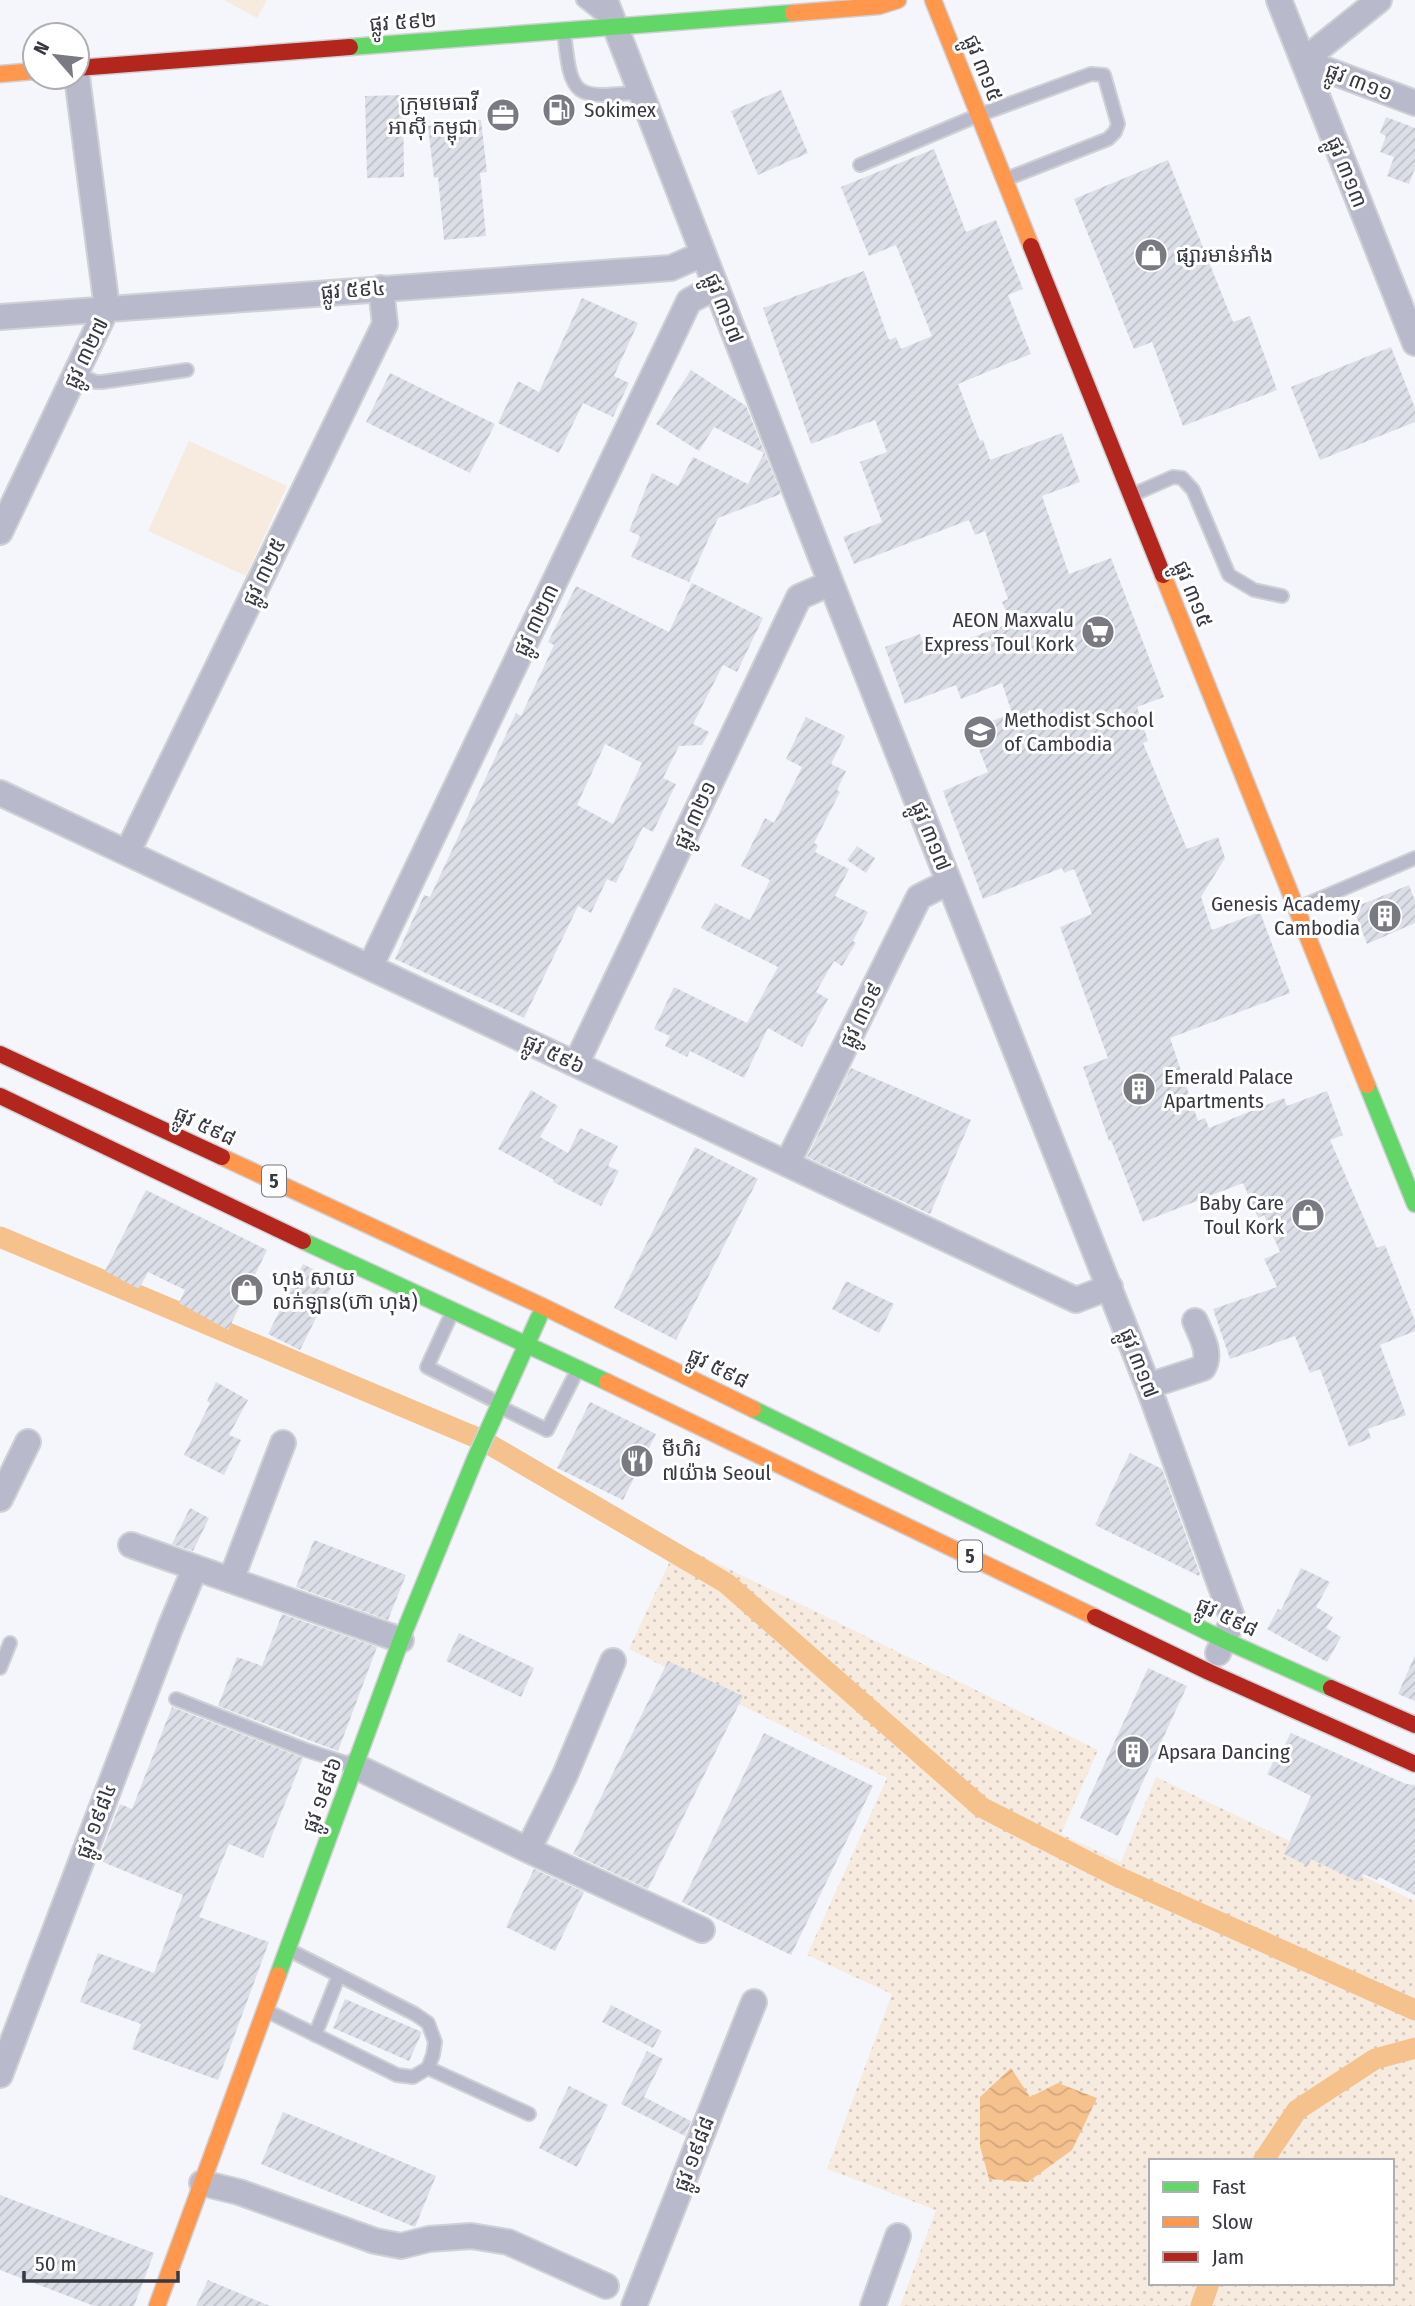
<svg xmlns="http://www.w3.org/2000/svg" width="1415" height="2306" font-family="'Fira Sans Condensed','Noto Sans Khmer',sans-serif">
<defs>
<pattern id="grass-dots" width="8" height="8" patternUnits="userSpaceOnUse" patternTransform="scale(1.75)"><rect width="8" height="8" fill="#f7eadf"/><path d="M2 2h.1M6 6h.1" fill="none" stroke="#d4c9c1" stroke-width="1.8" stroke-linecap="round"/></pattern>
<pattern id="water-waves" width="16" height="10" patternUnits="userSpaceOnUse" patternTransform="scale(1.75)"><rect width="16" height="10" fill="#f5c28e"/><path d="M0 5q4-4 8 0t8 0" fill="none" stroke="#d3a77c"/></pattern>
<pattern id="building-hatch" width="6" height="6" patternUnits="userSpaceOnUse" patternTransform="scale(1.75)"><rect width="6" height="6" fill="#dddfe8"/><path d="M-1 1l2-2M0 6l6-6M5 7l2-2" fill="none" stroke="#bec0c8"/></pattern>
</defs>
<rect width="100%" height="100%" fill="#f5f6fb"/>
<path fill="url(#grass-dots)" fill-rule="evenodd" d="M678,1544L1098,1750L1061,1834L1121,1862L1156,1777L1415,1901V2306H900L936,2210L827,2169L892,1994L807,1955L887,1778L629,1649ZM1151,2161H1392V2283H1151Z"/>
<path fill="#f7eadf" d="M224,0H267L257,18Z
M189,441L287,486L246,576L148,531Z"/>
<path fill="url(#water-waves)" d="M1011,2068L1030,2097L1058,2083L1097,2098L1072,2150L1028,2182L989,2179L980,2146V2097Z"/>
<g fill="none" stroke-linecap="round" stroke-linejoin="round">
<path stroke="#f5c28e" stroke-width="21" d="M0,1237L482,1440L726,1583L981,1807L1114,1875L1415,2010
M1263,2161L1297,2110L1375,2059L1415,2048
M1201,2306L1209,2283"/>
</g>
<path fill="url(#building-hatch)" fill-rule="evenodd" d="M781,90L808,153L758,175L731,111Z
M403,95L404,177L367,178L365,96Z
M1386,117L1415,128V168L1409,184L1387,176L1394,157L1380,152L1386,136L1380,133Z
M481,120L487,172L480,173L486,236L444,240L438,177L434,178L428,126Z
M934,149L966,232L996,220L1023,289L1008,295L1031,354L958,384L980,441L983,440L990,460L1062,433L1080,482L1042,496L1069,574L1111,558L1164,697L1137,707L1148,741L1143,743L1187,849L1218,837L1225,858L1201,897L1212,930L1260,912L1290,993L1170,1038L1198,1121L1205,1118L1209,1128L1284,1098L1287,1106L1327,1091L1343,1135L1330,1140L1377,1248L1385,1245L1415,1321V1331L1380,1345L1406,1415L1368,1429L1371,1438L1349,1447L1320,1369L1310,1373L1295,1336L1230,1359L1213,1309L1277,1287L1264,1259L1280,1252L1264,1215L1258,1218L1243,1183L1143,1222L1111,1140L1109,1141L1083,1067L1108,1058L1060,927L1092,914L1074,869L1064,873L1062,868L983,899L943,791L988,772L971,729L1012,713L1002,683L961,699L956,685L905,704L885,647L920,634L927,654L1011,623L1002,602L1008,599L985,531L975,535L969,520L854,564L843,537L882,522L860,462L887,452L875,420L811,444L763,308L864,271L889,340L896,337L901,349L932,336L896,245L869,256L841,187Z
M1168,160L1233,322L1250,316L1277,390L1183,426L1152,342L1134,349L1074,199Z
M582,298L638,323L614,376L629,383L613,417L583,403L559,453L498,423L518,381L539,392Z
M1391,347L1415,408V422L1320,460L1291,387Z
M691,370L746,406L781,494L718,518L689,582L631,557L640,536L629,531L652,473L678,486L693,457L748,484L764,453L714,427L699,451L656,424Z
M390,373L495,424L470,473L366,422Z
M692,583L763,618L737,672L723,665L693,724L709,732L702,745L679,746L663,778L676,784L653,832L643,827L616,883L607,879L591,913L578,906L524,1018L395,959L424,895L430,897L516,713L521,716L554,645L548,642L576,586L669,632ZM605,744L642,763L613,824L577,805Z
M806,717L845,736L831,764L846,771L837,790L840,792L814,843L818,845L815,852L849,869L835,896L868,912L853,941L856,943L842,966L834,961L816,992L828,999L802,1047L768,1028L744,1078L690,1051L687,1057L665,1046L670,1036L654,1029L674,987L747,1023L778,967L701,928L715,903L750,920L770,880L741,866L765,818L774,823L802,767L786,759Z
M857,846L875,858L866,873L847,860Z
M1409,885L1415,901V923L1367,944L1353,908Z
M851,1068L971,1120L930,1214L807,1157Z
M531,1090L558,1106L540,1137L568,1153L580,1128L618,1146L608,1166L619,1171L601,1206L553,1182L554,1180L498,1149Z
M695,1147L758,1179L676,1340L614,1308Z
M146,1190L267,1250L228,1330L179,1303L185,1290L148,1272L139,1289L105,1271Z
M303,1264L335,1280L300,1350L268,1334Z
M846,1281L894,1304L879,1333L832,1309Z
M216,1382L248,1400L229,1435L241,1440L224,1475L184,1455L210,1403L207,1401Z
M590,1402L656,1434L623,1500L557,1468Z
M1130,1453L1162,1469L1200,1574L1199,1576L1095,1525Z
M190,1508L209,1518L193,1551L172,1544Z
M314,1540L406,1575L388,1620L296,1587Z
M1301,1568L1330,1582L1316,1607L1333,1617L1326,1628L1341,1637L1327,1662L1267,1629L1278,1609L1281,1610Z
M282,1614L377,1647L338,1751L218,1706L237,1657L262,1666Z
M459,1633L534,1668L521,1697L446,1661Z
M1415,1655V1701L1398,1694Z
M668,1661L743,1696L648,1889L573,1854Z
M1148,1668L1187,1686L1118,1836L1080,1818Z
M172,1707L303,1758L263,1858L229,1844L199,1917L269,1942L218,2080L132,2049L141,2024L80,2002L98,1953L154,1973L183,1895L98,1860L120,1804L132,1809Z
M764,1733L873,1786L791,1955L682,1902Z
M1291,1733L1406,1784L1415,1785V1895L1379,1877L1377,1880L1363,1874L1359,1882L1311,1859L1308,1866L1284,1854L1311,1796L1267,1774L1282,1745L1284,1746Z
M534,1869L584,1892L555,1951L506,1927Z
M345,1999L422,2032L409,2061L333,2028Z
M611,2005L662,2031L653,2048L602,2022Z
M647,2051L663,2059L644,2097L691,2121L685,2136L621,2104Z
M569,2086L608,2105L577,2167L539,2148Z
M283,2112L436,2176L415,2227L261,2164Z
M0,2195L154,2253L134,2306H94L0,2270Z
M208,2280L270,2306H196Z"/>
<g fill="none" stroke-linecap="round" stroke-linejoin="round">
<defs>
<path id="lane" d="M583,0L608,20
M564,31C571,99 574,99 641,92
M860,165L979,115L1091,74L1104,75L1118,124L1115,132L1108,139L1006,179
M76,374L96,382H102L187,370
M1132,495L1173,477L1182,478L1193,490L1229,575L1254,590L1282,596
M1300,907L1415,858
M451,1315L427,1367L497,1402
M502,1408L547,1430L576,1373
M0,1668L10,1643
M176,1699L306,1750L352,1765
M267,2011L397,2075L413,2077L428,2068L433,2055L435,2042L428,2023L415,2014L291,1951
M315,2035L339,1975
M428,2068L529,2114"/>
<path id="street" d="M605,0L831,583L1148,1386L1233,1620L1218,1653
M1279,0L1415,343
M1303,61L1415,103
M1303,61L1379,0
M0,317L671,268L703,254
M0,532L107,308L77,77
M0,793L1076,1300L1110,1287
M127,853L385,324L381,288
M370,967L689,301L716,287
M576,1064L799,597L831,583
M787,1164L919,897L949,882
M1148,1386L1203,1368C1212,1353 1201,1336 1195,1321
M0,1499L28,1442
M131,1545L401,1640
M231,1580L283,1443
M355,1766L528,1850L702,1930
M528,1850L565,1775L613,1661
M0,2075L170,1628L195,1568
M202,2183L239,2192L375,2241L401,2246L429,2239L471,2236L508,2242L606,2286
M634,2306L754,2002
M873,2306L898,2236"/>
<path id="fast" d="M350,47L793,13
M1367,1085L1415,1204
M303,1241L607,1382
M753,1409L1224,1640L1331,1688
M278,1975L401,1640L475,1459L539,1317"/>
<path id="slow" d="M933,0L1031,246
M793,13L879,6L898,0
M0,74L35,71
M1163,575L1367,1085
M222,1157L544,1307L753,1409
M607,1382L1095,1617
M157,2306L278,1975"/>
<path id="jam" d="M77,68L350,47
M1031,246L1163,575
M0,1054L222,1157
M0,1096L303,1241
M1095,1617L1209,1672L1415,1764
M1331,1688L1415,1725"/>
</defs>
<use href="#lane" stroke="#d0d1d5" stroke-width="16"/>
<use href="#street" stroke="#d0d1d5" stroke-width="28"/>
<use href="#fast" stroke="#d0d1d5" stroke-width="19"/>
<use href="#slow" stroke="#d0d1d5" stroke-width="19"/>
<use href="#jam" stroke="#d0d1d5" stroke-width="19"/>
<use href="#lane" stroke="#b8bacb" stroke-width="12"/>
<use href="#street" stroke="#b8bacb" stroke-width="24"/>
<use href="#fast" stroke="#63d668" stroke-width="16"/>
<use href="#slow" stroke="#ff974d" stroke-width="16"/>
<use href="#jam" stroke="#b3261e" stroke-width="16"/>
</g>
<defs>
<symbol id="fuel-disc" viewBox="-11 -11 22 22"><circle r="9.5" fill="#7a7a83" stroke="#fff"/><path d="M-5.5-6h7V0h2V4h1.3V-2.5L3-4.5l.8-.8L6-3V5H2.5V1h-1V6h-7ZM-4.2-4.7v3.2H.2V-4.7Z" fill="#fff"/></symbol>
<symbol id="office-disc" viewBox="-11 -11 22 22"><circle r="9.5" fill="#7a7a83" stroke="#fff"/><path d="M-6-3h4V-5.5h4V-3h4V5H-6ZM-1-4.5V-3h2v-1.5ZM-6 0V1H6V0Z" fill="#fff"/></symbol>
<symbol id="shop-disc" viewBox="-11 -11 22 22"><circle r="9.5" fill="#7a7a83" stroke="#fff"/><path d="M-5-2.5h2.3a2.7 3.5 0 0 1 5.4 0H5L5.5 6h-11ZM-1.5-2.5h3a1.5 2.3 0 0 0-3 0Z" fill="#fff"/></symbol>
<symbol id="supermarket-disc" viewBox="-11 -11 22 22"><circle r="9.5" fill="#7a7a83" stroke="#fff"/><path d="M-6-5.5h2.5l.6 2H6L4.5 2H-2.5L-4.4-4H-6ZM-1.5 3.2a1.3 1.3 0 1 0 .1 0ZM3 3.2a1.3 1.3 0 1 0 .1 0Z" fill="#fff"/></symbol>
<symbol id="school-disc" viewBox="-11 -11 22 22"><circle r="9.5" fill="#7a7a83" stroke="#fff"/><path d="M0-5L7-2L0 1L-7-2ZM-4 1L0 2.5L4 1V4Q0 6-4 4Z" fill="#fff"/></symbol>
<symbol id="building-disc" viewBox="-11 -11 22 22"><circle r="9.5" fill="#7a7a83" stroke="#fff"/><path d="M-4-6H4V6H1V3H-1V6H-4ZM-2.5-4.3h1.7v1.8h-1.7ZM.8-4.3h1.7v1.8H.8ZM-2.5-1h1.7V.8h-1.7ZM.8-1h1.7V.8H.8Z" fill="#fff"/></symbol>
<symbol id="restaurant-disc" viewBox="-11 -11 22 22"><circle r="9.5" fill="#7a7a83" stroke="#fff"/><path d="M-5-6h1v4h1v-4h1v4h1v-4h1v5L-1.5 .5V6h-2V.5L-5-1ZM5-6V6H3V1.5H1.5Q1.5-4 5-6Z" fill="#fff"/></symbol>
</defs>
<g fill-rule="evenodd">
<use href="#fuel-disc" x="540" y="91" width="38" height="38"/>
<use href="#office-disc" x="484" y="96" width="38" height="38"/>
<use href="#shop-disc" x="1132" y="236" width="38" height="38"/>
<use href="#supermarket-disc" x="1079" y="613" width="38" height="38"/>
<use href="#school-disc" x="961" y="713" width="38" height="38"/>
<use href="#building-disc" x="1366" y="897" width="38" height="38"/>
<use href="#building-disc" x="1120" y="1070" width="38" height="38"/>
<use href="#shop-disc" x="1289" y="1196" width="38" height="38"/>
<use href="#shop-disc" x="228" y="1271" width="38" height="38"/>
<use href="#restaurant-disc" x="618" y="1442" width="38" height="38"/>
<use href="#building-disc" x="1114" y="1733" width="38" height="38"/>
</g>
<g text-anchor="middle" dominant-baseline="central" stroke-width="6" stroke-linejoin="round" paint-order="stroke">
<g fill="#fff" stroke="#73747b" stroke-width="2">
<rect x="262" y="1165.5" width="24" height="31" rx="5"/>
<rect x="958" y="1540.5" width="24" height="31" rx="5"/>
</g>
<g font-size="19" font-weight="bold" fill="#373842">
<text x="274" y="1181">5</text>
<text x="970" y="1556">5</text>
</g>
<g font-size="21" fill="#373842" stroke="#fff">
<text transform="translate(403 22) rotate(-4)">ផ្លូវ ៥៩២</text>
<text transform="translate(983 68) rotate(68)">ផ្លូវ ៣១៥</text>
<text transform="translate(1359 82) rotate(21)">ផ្លូវ ៣១១</text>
<text transform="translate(1347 172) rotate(68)">ផ្លូវ ៣១៣</text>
<text transform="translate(353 290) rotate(-4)">ផ្លូវ ៥៩៤</text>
<text transform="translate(724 308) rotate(69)">ផ្លូវ ៣១៧</text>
<text transform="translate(86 353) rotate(-64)">ផ្លូវ ៣២៧</text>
<text transform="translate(264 572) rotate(-64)">ផ្លូវ ៣២៥</text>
<text transform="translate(1193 594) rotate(68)">ផ្លូវ ៣១៥</text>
<text transform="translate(536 620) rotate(-64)">ផ្លូវ ៣២៣</text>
<text transform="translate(695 815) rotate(-65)">ផ្លូវ ៣២១</text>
<text transform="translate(931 836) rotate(68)">ផ្លូវ ៣១៧</text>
<text transform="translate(861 1015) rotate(-64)">ផ្លូវ ៣១៩</text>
<text transform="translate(554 1054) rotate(25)">ផ្លូវ ៥៩៦</text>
<text transform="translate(205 1126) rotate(25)">ផ្លូវ ៥៩៨</text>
<text transform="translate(1139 1363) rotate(69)">ផ្លូវ ៣១៧</text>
<text transform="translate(718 1368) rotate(26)">ផ្លូវ ៥៩៨</text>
<text transform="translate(1227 1617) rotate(25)">ផ្លូវ ៥៩៨</text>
<text transform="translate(322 1795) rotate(-70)">ផ្លូវ ១៩៨៦</text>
<text transform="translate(96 1821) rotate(-69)">ផ្លូវ ១៩៨៤</text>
<text transform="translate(694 2154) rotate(-69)">ផ្លូវ ១៩៨៨</text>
</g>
<g font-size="21" fill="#373842" stroke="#fff" text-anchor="start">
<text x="478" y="103" text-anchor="end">ក្រុមមេធាវី<tspan x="478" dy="24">អាស៊ី កម្ពុជា</tspan></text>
<text x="584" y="110">Sokimex</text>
<text x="1176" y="255">ផ្សារមាន់អាំង</text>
<text x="1074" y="620" text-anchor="end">AEON Maxvalu<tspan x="1074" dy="24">Express Toul Kork</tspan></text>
<text x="1004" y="720">Methodist School<tspan x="1004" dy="24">of Cambodia</tspan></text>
<text x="1360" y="904" text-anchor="end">Genesis Academy<tspan x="1360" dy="24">Cambodia</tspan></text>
<text x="1164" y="1077">Emerald Palace<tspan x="1164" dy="24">Apartments</tspan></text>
<text x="1284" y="1203" text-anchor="end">Baby Care<tspan x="1284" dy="24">Toul Kork</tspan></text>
<text x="272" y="1278">ហុង សាយ<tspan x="272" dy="24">លក់ឡាន(ហ៊ា ហុង)</tspan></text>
<text x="662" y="1449">មីហិរ<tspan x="662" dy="24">៧យ៉ាង Seoul</tspan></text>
<text x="1158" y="1752">Apsara Dancing</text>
</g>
</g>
<rect x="1149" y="2159" width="245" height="126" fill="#ffffff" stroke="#afafb3" stroke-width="2"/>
<rect x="1163" y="2182" width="35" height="10" fill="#63d668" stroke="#afafb3" stroke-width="2"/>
<text x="1212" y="2194" font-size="21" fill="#373842">Fast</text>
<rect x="1163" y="2217" width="35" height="10" fill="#ff974d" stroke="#afafb3" stroke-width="2"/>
<text x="1212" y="2229" font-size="21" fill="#373842">Slow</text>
<rect x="1163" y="2252" width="35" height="10" fill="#b3261e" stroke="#afafb3" stroke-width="2"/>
<text x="1212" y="2264" font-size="21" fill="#373842">Jam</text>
<g transform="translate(56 56) rotate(298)"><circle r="33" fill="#ffffff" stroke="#afafb3" stroke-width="2"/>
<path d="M0-5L12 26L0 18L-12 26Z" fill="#7a7a83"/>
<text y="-10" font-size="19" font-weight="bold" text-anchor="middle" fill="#373842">N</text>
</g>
<path d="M24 2271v10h154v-10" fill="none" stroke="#373842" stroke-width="3.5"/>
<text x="35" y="2271" font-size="21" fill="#373842" stroke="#ffffff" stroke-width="5" paint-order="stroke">50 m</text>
</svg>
